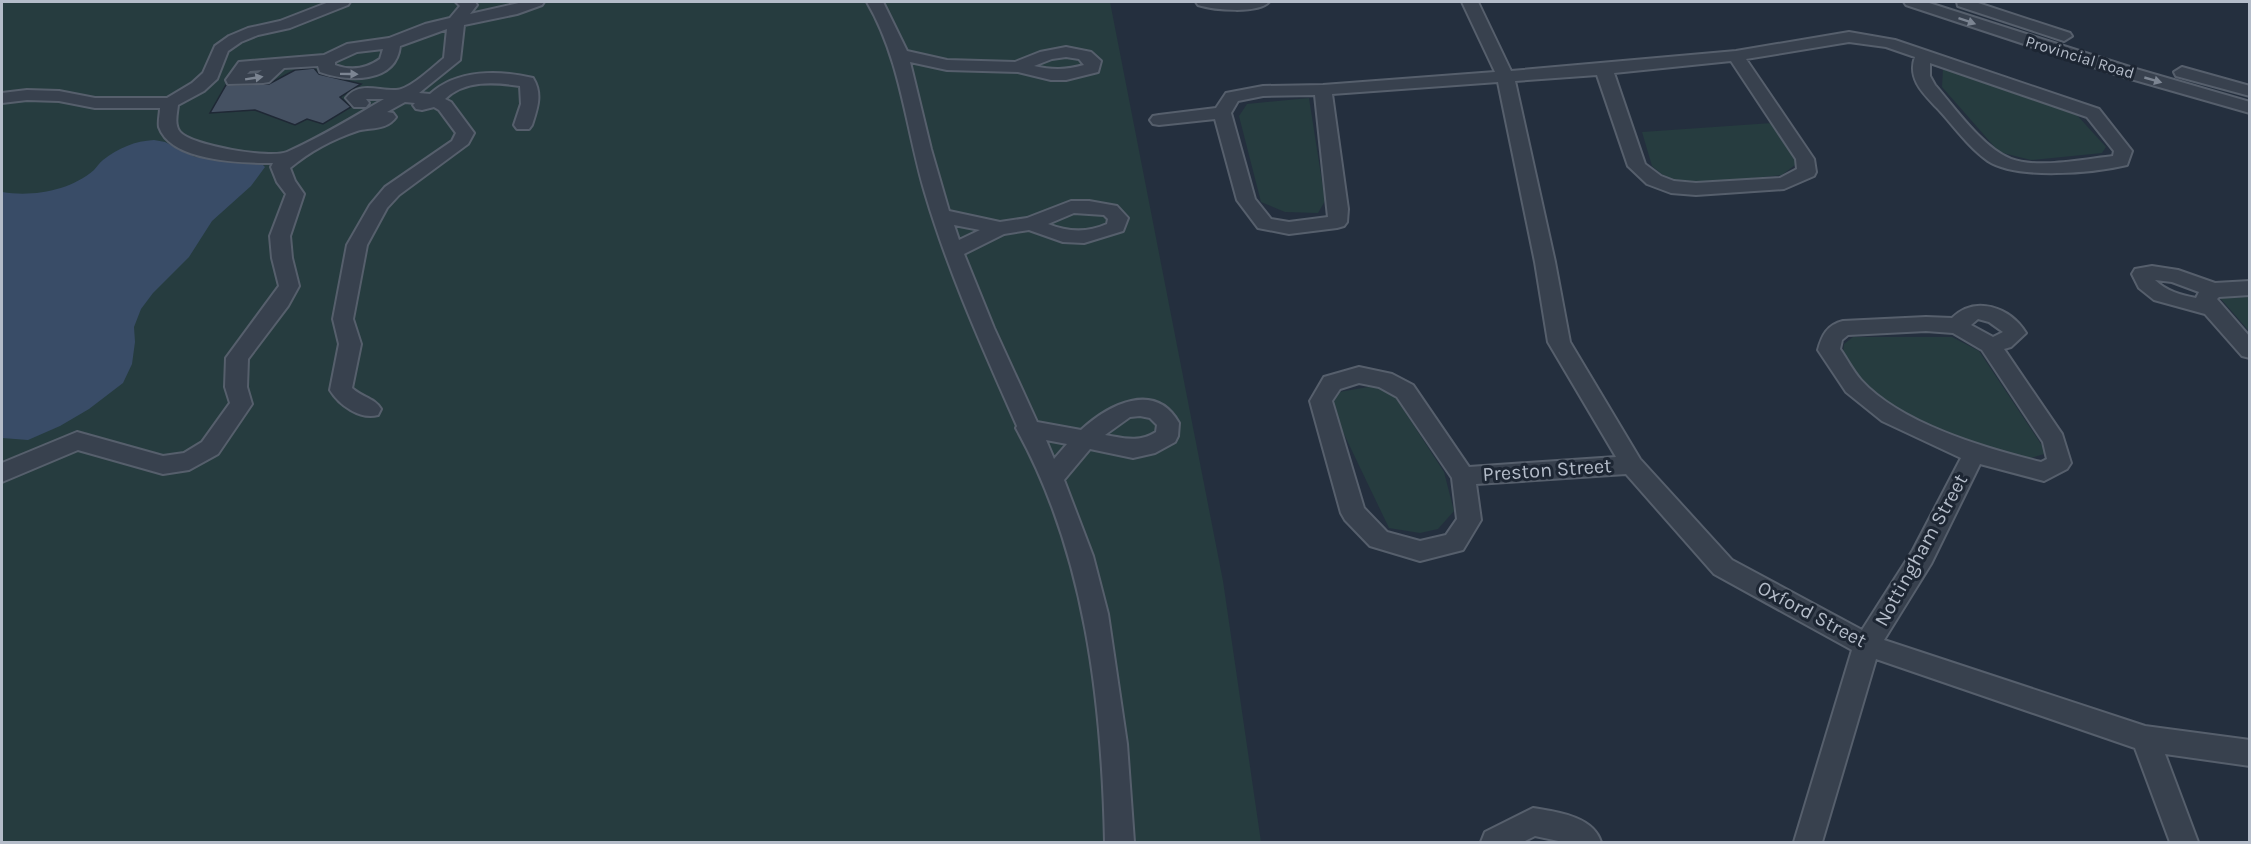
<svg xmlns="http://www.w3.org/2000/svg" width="2251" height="844" font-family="Karla,sans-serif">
<rect width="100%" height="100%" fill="#242f3e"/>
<path fill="#263c3f" d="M2,2H1110L1223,581L1261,842H2Z
M1943,69L2075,113L2106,147L2102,153L2031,160L1999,152L1942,87Z
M1309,98L1325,201L1318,213L1285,212L1261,202L1239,116L1247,104Z
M1772,123L1795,155V165L1782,175L1691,184L1669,180L1652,166L1642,132Z
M2249,297H2250L2249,331L2220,298Z
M1853,337H1952L1979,351L2047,453L2028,459L1979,448L1899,412L1863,381L1843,353L1844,344Z
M1374,386L1396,398L1444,472L1454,511L1438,529L1420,533L1389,528L1331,407L1339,392Z"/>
<path fill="#394c67" d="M154,140L165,142L195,157L259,161L265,167L251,186L212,221L189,257L153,293L141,309L134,327L135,342L132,364L123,383L89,409L60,426L28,440L2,438V192C32,197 70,191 94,170C97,167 99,163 103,160C118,148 135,141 154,140Z"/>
<path fill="#455162" stroke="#1f2835" stroke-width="1.5" d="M314,68L319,74L361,84L340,97L351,107L323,124L307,119L295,125L255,110L210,113L226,85L269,84L295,70Z"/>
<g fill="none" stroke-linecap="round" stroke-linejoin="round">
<defs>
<path id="minor" d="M329,2H350L348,5L290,28L258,35L241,42L228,51L217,79L204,91L178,105C177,114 174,125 180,132C192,146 271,159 287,152C321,137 352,118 384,99H366L369,103L366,107H354L346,98C359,81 378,91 396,90C409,90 433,67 444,58L447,29L400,46C396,84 347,82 320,72L318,66L284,68L269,82L263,83L228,84L226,80L239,62L324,55L347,44L389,38L425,24L450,18L460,6L456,2H475L477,5L470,14L523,2H544L542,5L517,14L464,25L460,60L419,93L430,94C457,69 499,70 533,78C543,94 537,109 532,125L529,129H517L514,125L521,104L520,86C494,82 465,80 445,99L451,102L474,133L468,144L399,195L387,208L367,245L353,319L361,344L352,388C361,397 375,398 381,409L378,415C360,420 339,405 330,390L339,344L333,319L347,245L370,205L385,187L452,141L456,133L439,110L434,107L422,110L416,109L413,105L415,103L405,102L387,112L393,113L396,117C386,131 370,127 357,131C333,139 309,152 290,168L295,181L304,194L290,236L292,258L299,286L288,306L248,359L247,387L252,404L218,454L189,470L163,474L78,450L2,482V463L77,432L163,456L184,453L202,442L230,403L225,387L226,358L279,286L272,258L270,236L286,194L277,182L271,167L273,163C243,163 171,162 159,127C158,121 160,114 160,108H95L59,101L27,100L2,103V93L27,90L59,91L95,98H167L192,83L203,73L215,46L229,36L248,28L280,21ZM383,49L380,59C366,69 351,71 335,65V62L357,52ZM262,70L258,73L247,74L250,71Z
M867,2H883L907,51L947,60L1015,62L1040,52L1066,47L1091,52L1101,61L1098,72L1066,80H1051L1018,72L947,70L910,62L931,149L949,211L1000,222L1027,218L1071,201H1089L1117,206L1128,218L1123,231L1084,243L1063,242L1029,230L1004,234L964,254L994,328L1037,422L1081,430C1108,405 1155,380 1179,423L1178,436L1175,442L1155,453L1133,458L1090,449L1064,480L1093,556L1108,614L1127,744L1134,842H1105C1102,701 1085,552 1016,428L1017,426C983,349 949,274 925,193C906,129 901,60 867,2ZM1066,57L1079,59L1084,65C1066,70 1052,70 1034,66L1052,59ZM1074,213L1104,215L1108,219L1107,224C1087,233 1068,232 1048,224ZM954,225L980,230L959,240ZM1140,416L1150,418L1157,425L1156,432C1139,443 1123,438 1105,435L1130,417ZM1046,440L1067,444L1054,459Z
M1196,2H1269C1258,14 1214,10 1198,5Z
M1462,2H1478L1511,71L1736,51L1849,32L1895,40L2099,109L2132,151L2127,165C2094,173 2017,180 1988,161C1968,147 1954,126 1937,108C1924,94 1907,79 1915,57L1886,47L1849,42L1746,59L1814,159L1816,172L1814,176L1784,189L1696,195L1671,193L1647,184L1628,166L1597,75L1515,81L1555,262L1570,342L1640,459L1732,560L1862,630L1913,550L1961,458L1882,421L1846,392L1818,350C1822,335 1827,325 1843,321L1926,317L1952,318C1975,295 2010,307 2026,333L2011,347L2004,349L2062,434L2071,463L2067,469L2044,481L1980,464L1931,564L1884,640L2145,726L2250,740V766L2165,754L2198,842H2170L2135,748L1876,659L1822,842H1794L1852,650L1714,574L1626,474L1476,484L1481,520L1463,550L1420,561L1370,546L1345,520L1341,513L1310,401L1324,377L1359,367L1392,374L1413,385L1469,467L1616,457L1548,342L1535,262L1498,82L1332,94L1348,209L1347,222L1344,226L1337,228L1289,234L1258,228L1237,200L1215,119L1159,125L1153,124L1150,120L1153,116L1159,115L1216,108L1226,93L1263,86L1323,85L1495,72ZM1731,61L1796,159L1797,169L1780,178L1696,183L1674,181L1661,176L1645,164L1614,73ZM1930,63L2087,117L2114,151L2113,156C2085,159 2038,169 2011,159C1983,148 1954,107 1935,85L1930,76ZM1315,95L1328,217L1289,222L1271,219L1255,199L1231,113L1238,101L1263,96ZM1978,319L1989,322L2003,332L1993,337L1971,325ZM1926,331L1953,333L1982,350L2043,442L2047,459L2041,462C1985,448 1901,424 1861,380C1853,371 1847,359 1840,349L1842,340L1848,335ZM1359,383L1379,387L1397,397L1452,478L1457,519L1446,535L1420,541L1387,532L1364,508L1332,401L1340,389Z
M1904,2H1926L2136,69L2250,102V113L2124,77L1906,5Z
M1957,2H1975L2070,33L2072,36L2064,41L2058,39L1958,6Z
M2182,67L2250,86V96L2176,76L2174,72Z
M2152,266L2178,270L2215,283L2250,281V295L2219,297L2217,299L2250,337V358L2242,356L2205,314L2154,300L2139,288L2132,274L2135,269ZM2155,280L2172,282L2199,292L2196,298C2181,295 2166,291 2155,280Z
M1533,808C1557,812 1593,816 1601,842H1563L1535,836L1523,842H1481L1485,832Z"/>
</defs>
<use href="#minor" stroke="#565f6c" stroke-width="4"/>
<use href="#minor" fill="#38414e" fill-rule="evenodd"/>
</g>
<defs><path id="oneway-solid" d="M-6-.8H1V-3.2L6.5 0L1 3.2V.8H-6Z" transform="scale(1.5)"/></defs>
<g fill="#7c8592">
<use href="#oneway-solid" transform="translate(1967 21) rotate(19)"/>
<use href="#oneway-solid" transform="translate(349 74) rotate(1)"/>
<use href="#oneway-solid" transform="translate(254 78) rotate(-9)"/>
<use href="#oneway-solid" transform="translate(2153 80) rotate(16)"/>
</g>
<g text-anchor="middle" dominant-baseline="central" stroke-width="6" stroke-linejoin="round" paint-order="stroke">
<g font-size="16" fill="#b4bcc9" stroke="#1d2633">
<text transform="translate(2080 57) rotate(17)">Provincial Road</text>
</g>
<g font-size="20" fill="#b4bcc9" stroke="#1d2633">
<text transform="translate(1547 470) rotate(-4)">Preston Street</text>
<text transform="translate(1921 550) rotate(-61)">Nottingham Street</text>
<text transform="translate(1812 614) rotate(28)">Oxford Street</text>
</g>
</g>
<rect width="2251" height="844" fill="none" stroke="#b4bcc9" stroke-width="6"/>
</svg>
